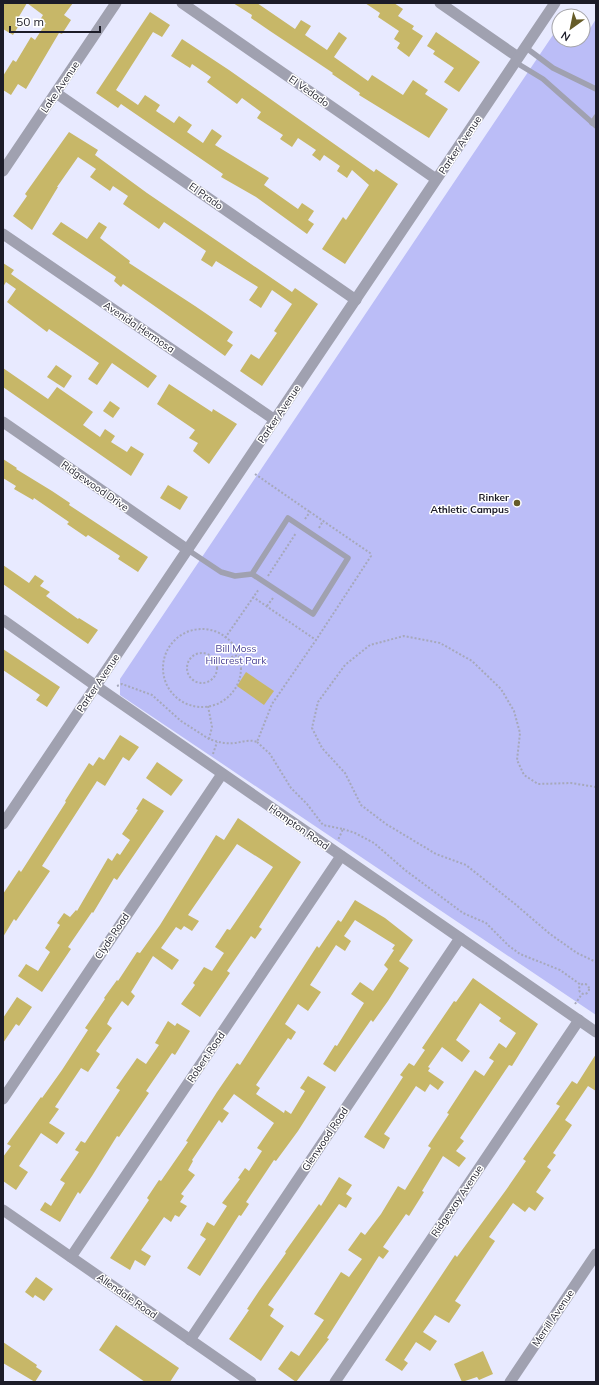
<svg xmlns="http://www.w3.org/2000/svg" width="599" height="1385" font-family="Mulish,sans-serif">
<rect width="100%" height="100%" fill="#e8eaff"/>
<polygon fill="#bbbdf7" points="596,19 596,1015 120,695 120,679 559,26 559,40 583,40 583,33 586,35"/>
<g fill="#c7b768">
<polygon points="3,3 73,3 64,15 71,20 62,34 59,33 26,89 18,84 11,95 3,90 3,76 13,60 16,62 31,37 35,40 46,23 40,20 43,15 27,3 17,20 21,22 13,35 3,29"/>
<polygon points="233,3 257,3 295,29 301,20 311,26 305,35 327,50 339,32 347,38 334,57 368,81 372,75 403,95 413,80 428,90 425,94 448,109 429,138 359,95 360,93 332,74 333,73 270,31 251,18 252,15"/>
<polygon points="365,3 394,3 403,9 398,16 414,26 412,29 423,36 409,57 397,48 400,43 394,39 399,31 378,17 380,13"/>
<polygon points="150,12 170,25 162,37 153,32 116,90 138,105 145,95 160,105 156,111 174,123 179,116 192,125 187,132 203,143 212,129 222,136 215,145 269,178 264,185 298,209 302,203 314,211 308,220 314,224 307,234 256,197 221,177 223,174 121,104 118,108 96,93"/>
<polygon points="436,32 480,62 459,92 444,82 454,68 433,54 435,51 427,46"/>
<polygon points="182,39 229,70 374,172 376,169 398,184 345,264 322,249 343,217 346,220 369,185 352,170 347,178 337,171 340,166 324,155 320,161 312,155 316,150 298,138 292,147 280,139 283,135 257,118 261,112 242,98 237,104 207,82 211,77 192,64 190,68 171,56"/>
<polygon points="69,132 98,150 95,155 147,193 292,292 295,288 318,304 262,386 240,371 251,354 259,359 277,333 274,331 292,304 272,290 261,308 249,300 258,287 216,261 212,267 201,260 206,251 164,222 159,229 123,204 128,196 113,186 110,191 90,177 96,169 78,157 57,187 58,187 32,230 13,216 27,196 25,194"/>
<polygon points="61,222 87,239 99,222 107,227 100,238 130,261 129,263 195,306 233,332 227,341 233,345 225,356 156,307 123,284 121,287 114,281 116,277 52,234"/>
<polygon points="3,263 14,270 11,274 157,376 148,388 112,363 97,385 88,379 99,363 49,329 47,332 7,302 16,289 6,282 3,287"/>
<polygon points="56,365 72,376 64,388 47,377"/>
<polygon points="3,368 48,399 57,387 93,412 83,425 100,437 105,429 115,436 111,442 127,452 131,446 144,454 131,476 3,387"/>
<polygon points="169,384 212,412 213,409 237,424 209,464 193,451 198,443 189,438 195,430 157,404"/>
<polygon points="110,401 120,408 113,418 103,411"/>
<polygon points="3,459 17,468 16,469 52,491 70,503 69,505 148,557 138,572 118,559 120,556 88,535 86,537 67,524 69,522 34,498 33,500 14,489 16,486 3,478"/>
<polygon points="168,485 188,497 180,510 160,498"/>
<polygon points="3,565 29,583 35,575 44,581 40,586 50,592 46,596 78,619 79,618 98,630 88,644 3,584"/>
<polygon points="3,649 60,687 47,707 36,700 40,695 3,670"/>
<polygon points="246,672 274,691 264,705 237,686"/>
<polygon points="120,735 139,747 129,761 123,757 105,786 97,781 42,866 50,871 16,921 14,919 3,937 3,894 19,870 21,872 66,802 65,801 89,763 93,766 99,757 104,760"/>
<polygon points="157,762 183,780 171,796 146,778"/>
<polygon points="143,798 164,811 117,880 114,878 93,913 92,912 68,947 71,949 42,992 18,976 26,964 38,971 50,952 45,948 60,925 57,923 64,913 70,917 76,910 77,911 108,858 112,861 117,853 120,855 130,840 122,834 138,810 136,809"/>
<polygon points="238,818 301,862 259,927 262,929 255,939 251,936 227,971 230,973 200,1017 181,1004 195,985 193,983 204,967 212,971 224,953 215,947 227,929 230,930 273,867 237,844 188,915 199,921 192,931 184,926 181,930 176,927 161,948 179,960 172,970 153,956 131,992 135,996 128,1006 122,1001 110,1018 107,1024 112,1028 96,1051 100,1054 88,1072 81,1068 55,1107 59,1109 49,1123 65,1133 57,1144 41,1133 19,1166 28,1172 16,1190 3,1181 3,1157 11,1146 7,1144 41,1097 42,1098 62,1070 88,1030 85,1028 105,999 104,998 117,980 118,981 137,952 140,953 160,925 216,835 224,840"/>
<polygon points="355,900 385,918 413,940 399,961 409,968 388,1001 373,1022 371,1020 335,1072 323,1064 335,1045 337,1046 364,1003 351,994 360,982 373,991 388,969 384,965 394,950 392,949 395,945 355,920 344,936 351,941 345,951 336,945 310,985 321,992 308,1011 298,1004 285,1024 296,1032 291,1040 288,1038 256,1085 260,1088 256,1094 284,1113 285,1110 291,1114 305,1091 300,1088 308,1076 326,1087 298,1131 276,1161 274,1160 246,1202 249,1204 241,1216 239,1215 200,1276 187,1268 206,1239 200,1235 207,1222 214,1226 227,1206 222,1203 240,1179 238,1178 245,1168 249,1171 262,1151 257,1148 274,1123 234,1094 223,1109 229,1113 222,1123 219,1120 192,1160 193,1161 188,1170 195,1175 181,1194 184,1196 180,1202 187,1206 179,1217 175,1215 171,1222 164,1217 141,1250 151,1256 145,1266 135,1260 130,1270 110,1258 149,1200 147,1198 159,1180 161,1181 188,1142 186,1141 217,1092 237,1063 240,1065 317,946 319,948 338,920 341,922"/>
<polygon points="473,978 538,1024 512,1066 509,1065 460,1138 464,1141 456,1151 466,1158 459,1167 443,1156 422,1191 424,1192 409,1216 406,1214 383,1247 389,1251 383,1259 379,1256 327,1338 329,1339 296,1382 278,1369 291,1351 299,1356 324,1320 314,1314 341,1272 349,1277 362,1259 348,1250 361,1232 365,1235 381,1214 398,1186 405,1190 431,1148 428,1146 449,1114 447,1113 475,1070 484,1076 494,1061 489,1058 499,1043 506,1048 516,1033 499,1021 501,1018 480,1003 456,1040 470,1051 462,1062 442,1047 428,1067 430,1068 428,1071 444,1082 438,1090 430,1084 425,1092 416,1086 384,1134 390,1138 384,1149 364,1137 403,1077 400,1075 409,1063 414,1066 425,1050 422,1048 454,1001 456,1002"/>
<polygon points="17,997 32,1007 19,1026 16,1024 3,1043 3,1018"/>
<polygon points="168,1021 175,1026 177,1023 190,1031 175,1055 172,1053 146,1091 149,1093 119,1137 117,1136 92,1176 80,1194 78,1192 60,1222 40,1210 45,1202 51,1206 65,1183 60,1180 79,1152 75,1150 81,1141 85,1143 120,1090 116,1088 137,1058 146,1064 159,1045 155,1043"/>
<polygon points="596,1054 596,1091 588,1086 565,1120 572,1125 553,1153 556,1155 547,1167 551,1170 536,1192 544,1198 535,1211 529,1207 525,1212 513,1203 489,1237 495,1241 455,1301 461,1305 449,1323 435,1315 423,1332 437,1341 430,1351 416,1342 404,1360 408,1363 402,1371 385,1360 455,1255 457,1257 506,1190 526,1161 523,1159 560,1106 556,1104 572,1081 577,1084"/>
<polygon points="339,1177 352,1185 346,1194 352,1198 346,1208 339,1204 268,1305 274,1309 270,1316 284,1326 261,1361 229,1339 249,1310 247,1309 259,1291 286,1253 285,1252 319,1204 321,1206"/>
<polygon points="36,1277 53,1289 44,1301 35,1295 33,1298 25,1292"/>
<polygon points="116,1325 179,1368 170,1382 145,1382 99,1350"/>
<polygon points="3,1342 37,1365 36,1367 42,1371 35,1382 3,1363"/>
<polygon points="483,1351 493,1374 479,1380 477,1377 462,1382 454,1364"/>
</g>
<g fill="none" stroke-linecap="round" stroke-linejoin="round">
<g stroke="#a6a8ba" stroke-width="2" stroke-dasharray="2 2" stroke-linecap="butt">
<polyline points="584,3 591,3"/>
<polyline points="255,474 310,512"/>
<polyline points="305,519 310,512 370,553 371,556 316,640"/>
<polyline points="319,528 323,521"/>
<polyline points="268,576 296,533"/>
<polyline points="267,606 273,598"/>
<circle cx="202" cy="668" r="39"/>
<polyline points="225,638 259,589"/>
<circle cx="202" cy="668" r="15"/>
<polyline points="216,662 238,655"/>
<polyline points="117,686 122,684 152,695 181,721 209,739"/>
<path d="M208,706L212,727L209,739C218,742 225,744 235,743C242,742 250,739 257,742L272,704L316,640L253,597"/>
<polyline points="257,742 270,754 291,788 307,804 323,825 343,829 338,840"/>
<polyline points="213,754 217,742"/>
<polyline points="596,787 571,783 538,784 524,775 517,760 520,733 514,711 501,689 472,661 440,643 404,636 370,645 345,665 318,702 312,728 322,748 345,773 361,805 386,824 436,854 466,865 515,904 550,934 577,953 596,962"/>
<polyline points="343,829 355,833 374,843 405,870 463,913 486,923 509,946 520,954 560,970 581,985"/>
<circle cx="584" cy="989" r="5"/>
<polyline points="575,1004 582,994"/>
</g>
<g stroke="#a0a1b0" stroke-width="5.5">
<polyline points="525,47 553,68 596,89"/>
<polyline points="515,62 543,79 596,126"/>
<polyline points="592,123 596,117"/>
<polyline points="188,550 221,572 235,576 252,574 288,518 348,558 313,614 252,574"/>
</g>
<g stroke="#a0a1b0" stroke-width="11">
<polyline points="182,3 436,179"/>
<polyline points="440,3 518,57"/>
<polyline points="56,93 356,300"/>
<polyline points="3,171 116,3"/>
<polyline points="3,234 275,420"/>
<polyline points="3,422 188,550"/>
<polyline points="3,620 96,686 596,1032"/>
<polyline points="3,1099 222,774"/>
<polyline points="3,1210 251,1382"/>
<polyline points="71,1257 341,856"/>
<polyline points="190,1340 460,938"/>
<polyline points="335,1382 579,1020"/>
<polyline points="510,1382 596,1254"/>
</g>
<polyline stroke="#a0a1b0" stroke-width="11" points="3,824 555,3"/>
</g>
<circle fill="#665c28" stroke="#fff" stroke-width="1.5" cx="517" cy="503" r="4"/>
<g text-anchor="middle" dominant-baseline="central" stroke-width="3" stroke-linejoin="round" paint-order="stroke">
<g font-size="10" fill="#1c1c28" stroke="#fff">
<text transform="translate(60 87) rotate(-56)">Lake Avenue</text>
<text transform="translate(309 91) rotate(35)">El Vedado</text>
<text transform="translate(460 145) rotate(-56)">Parker Avenue</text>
<text transform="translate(206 196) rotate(35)">El Prado</text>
<text transform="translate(139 327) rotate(34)">Avenida Hermosa</text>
<text transform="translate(279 414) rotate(-56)">Parker Avenue</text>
<text transform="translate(95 486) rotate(35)">Ridgewood Drive</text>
<text transform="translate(98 683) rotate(-56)">Parker Avenue</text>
<text transform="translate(299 827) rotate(35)">Hampton Road</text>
<text transform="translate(112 936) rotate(-56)">Clyde Road</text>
<text transform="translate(206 1057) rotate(-56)">Robert Road</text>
<text transform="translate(325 1139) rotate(-56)">Glenwood Road</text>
<text transform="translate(457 1201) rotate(-56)">Ridgeway Avenue</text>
<text transform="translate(127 1296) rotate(35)">Allendale Road</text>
<text transform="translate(553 1318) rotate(-56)">Merrill Avenue</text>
</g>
<g font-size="10" font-weight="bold" fill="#1c1c28" stroke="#fff" text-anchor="end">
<text x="509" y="497">Rinker<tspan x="509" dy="12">Athletic Campus</tspan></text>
</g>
<g font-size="10" fill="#484093" stroke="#fff">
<text x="236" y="648">Bill Moss<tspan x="236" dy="12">Hillcrest Park</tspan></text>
</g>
</g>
<rect width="599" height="1385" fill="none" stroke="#1c1c28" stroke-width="8"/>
<g transform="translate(571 28) rotate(213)"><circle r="19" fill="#ffffff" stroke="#a4a4a9"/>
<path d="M0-3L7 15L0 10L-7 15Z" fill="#665c28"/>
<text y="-6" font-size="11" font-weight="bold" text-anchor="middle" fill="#1c1c28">N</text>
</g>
<path d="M10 26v6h90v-6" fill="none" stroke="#1c1c28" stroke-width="2"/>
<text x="16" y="26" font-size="12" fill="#1c1c28" stroke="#ffffff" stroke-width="3" paint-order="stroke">50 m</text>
</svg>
